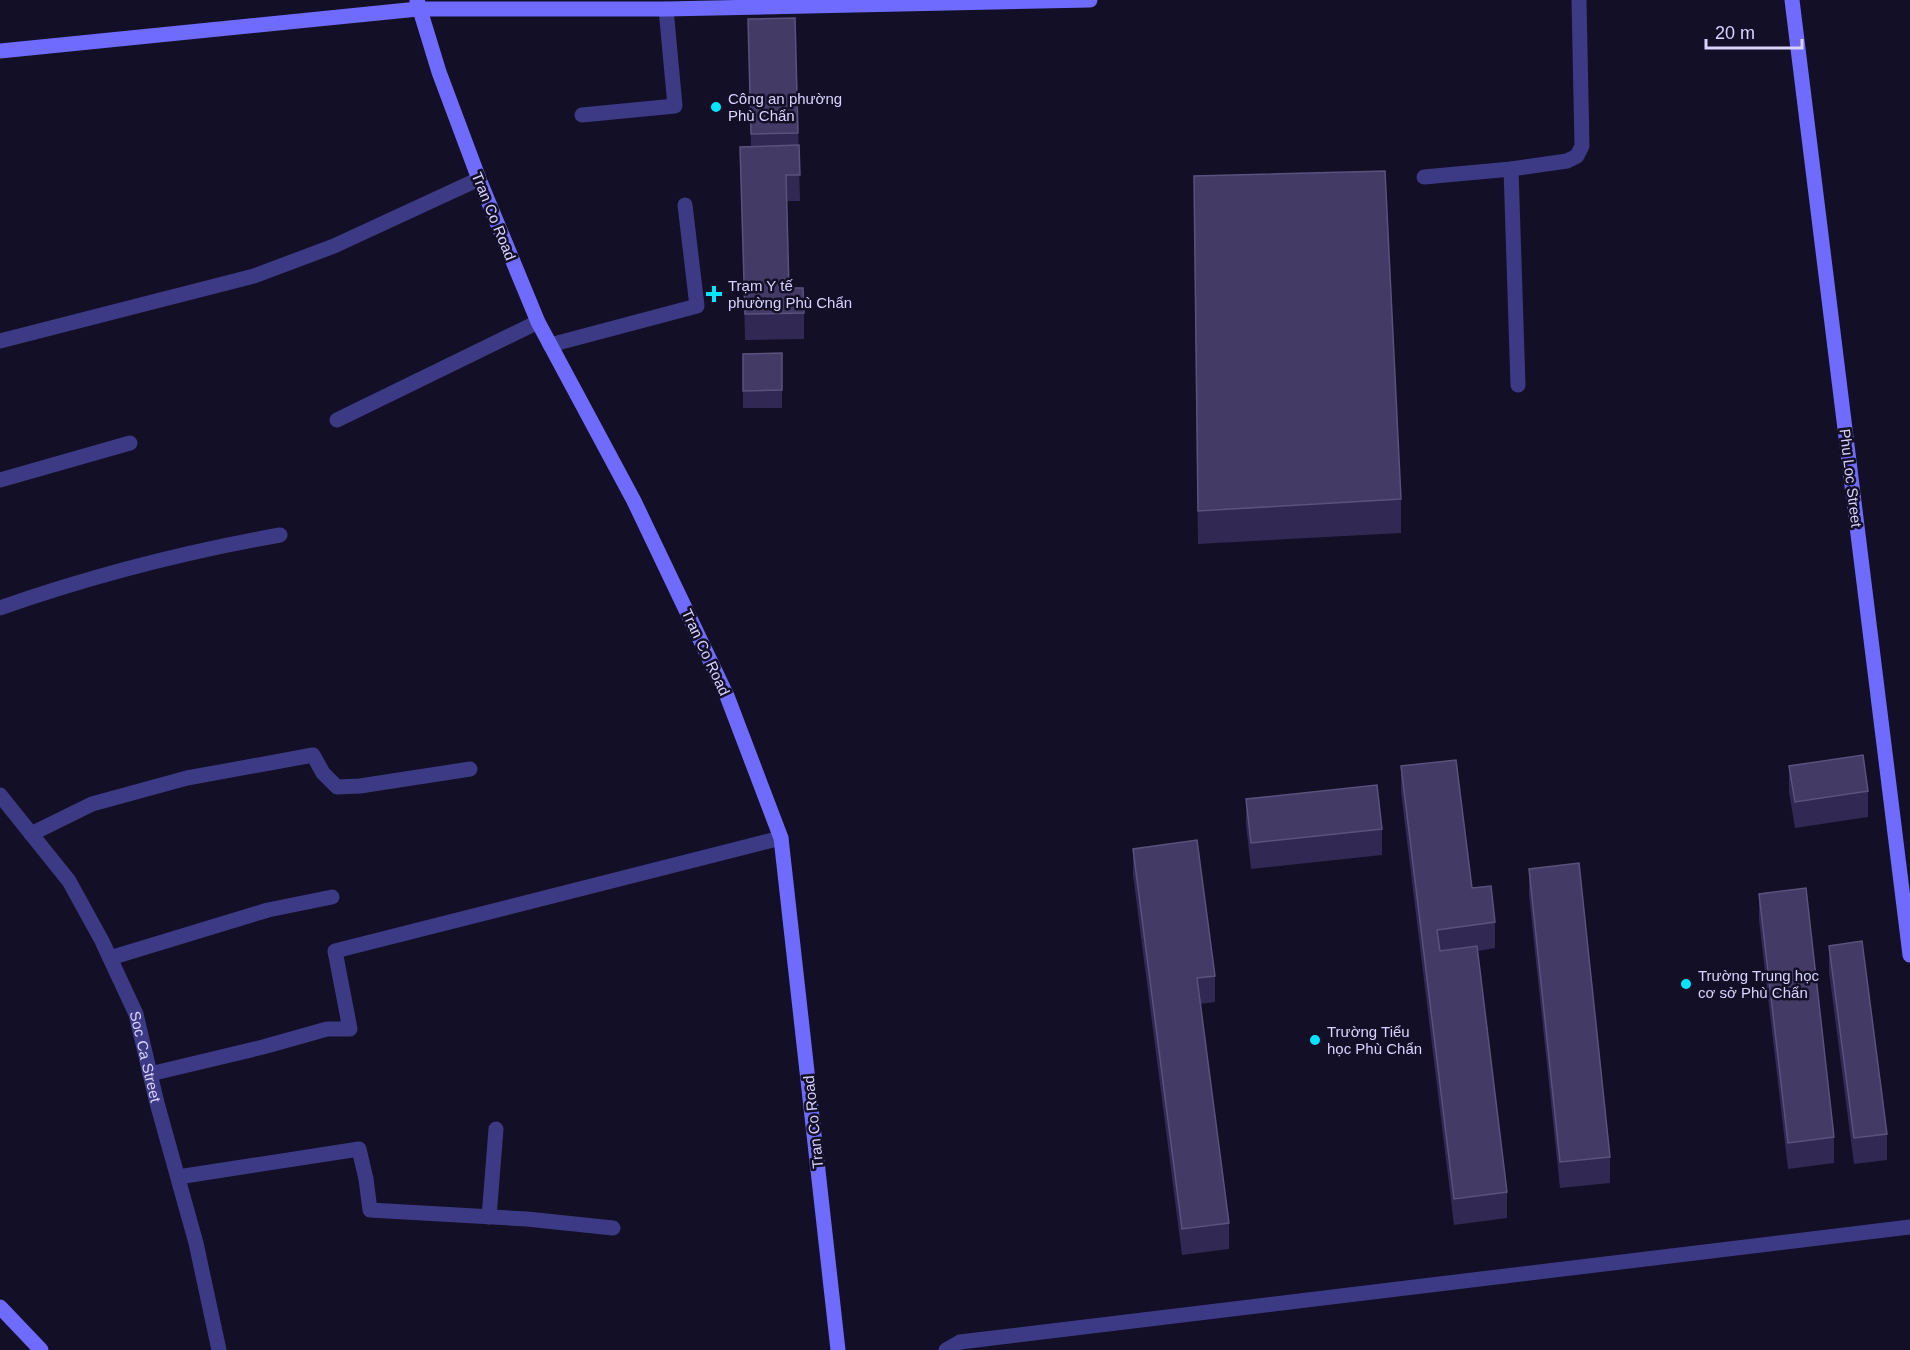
<svg xmlns="http://www.w3.org/2000/svg" width="1910" height="1350" font-family="Arial,sans-serif">
<rect width="100%" height="100%" fill="#130f26"/>
<g fill="none" stroke-linecap="round" stroke-linejoin="round">
<g stroke="#3d3a85" stroke-width="15">
<polyline points="582,115 675,106 666,9"/>
<polyline points="1511,169 1518,385"/>
<polyline points="1424,177 1511,169 1567,161 1577,156 1582,146 1579,0"/>
<polyline points="550,345 697,306 685,205"/>
<polyline points="150,1074 263,1047 327,1029 350,1029 335,951 781,838"/>
</g>
<g stroke="#3d3a85" stroke-width="15">
<polyline points="0,341 254,276 334,246 479,179"/>
<polyline points="337,420 538,322"/>
<polyline points="0,480 130,443"/>
<path d="M0,608C91,576 185,552 280,535"/>
<path id="s1" d="M0,795L69,881L102,941L136,1014L157,1103L196,1243L219,1350"/>
<polyline points="31,834 92,804 187,778 313,755 323,773 337,787 360,786 470,769"/>
<polyline points="110,958 268,910 332,897"/>
<polyline points="178,1177 359,1149 366,1179 370,1210 527,1219 613,1228"/>
<polyline points="489,1217 496,1129"/>
<polyline points="946,1350 960,1342 1910,1227"/>
</g>
<g stroke="#6f6bff" stroke-width="15">
<polyline points="417,0 439,72 479,179 538,322 634,501 727,696 781,838 838,1350"/>
<polyline points="1792,0 1910,955"/>
<polyline points="0,51 418,9 666,9 1090,0"/>
<polyline points="0,1307 41,1350"/>
</g>
</g>
<g fill="#312854">
<polygon points="795,18 800,201 787,201 789,288 804,313 804,339 745,340 740,147 751,146 748,19"/>
<polygon points="1194,210 1401,499 1401,533 1198,544"/>
<polygon points="782,353 782,408 743,408 743,354"/>
<polygon points="1401,766 1472,888 1495,922 1495,948 1478,951 1507,1192 1507,1218 1454,1225 1401,792"/>
<polygon points="1789,766 1868,791 1868,817 1795,828 1789,792"/>
<polygon points="1246,799 1382,829 1382,855 1251,869 1246,825"/>
<polygon points="1133,849 1215,976 1215,1002 1200,1004 1229,1223 1229,1249 1182,1255 1133,875"/>
<polygon points="1529,869 1610,1157 1610,1183 1560,1188 1529,895"/>
<polygon points="1759,894 1834,1137 1834,1163 1788,1169 1759,920"/>
<polygon points="1829,946 1887,1134 1887,1160 1854,1164 1829,972"/>
</g>
<g fill="#433a66" stroke="#5a527e" stroke-width="1.5">
<polygon points="795,18 798,133 751,134 748,19"/>
<polygon points="799,145 800,175 786,175 789,288 803,288 804,313 745,314 740,147"/>
<polygon points="1385,171 1401,499 1198,511 1194,176"/>
<polygon points="782,353 782,390 743,391 743,354"/>
<polygon points="1863,755 1868,791 1795,802 1789,766"/>
<polygon points="1456,760 1472,888 1491,886 1495,922 1437,930 1440,951 1477,946 1507,1192 1454,1199 1401,766"/>
<polygon points="1377,785 1382,829 1251,843 1246,799"/>
<polygon points="1197,840 1215,976 1197,978 1229,1223 1182,1229 1133,849"/>
<polygon points="1579,863 1610,1157 1560,1162 1529,869"/>
<polygon points="1806,888 1834,1137 1788,1143 1759,894"/>
<polygon points="1862,941 1887,1134 1854,1138 1829,946"/>
</g>
<g fill="#00e5ff" stroke="#130f26" stroke-width="2">
<circle cx="716" cy="107" r="6"/>
<path d="M711 285h6v6h6v6h-6v6h-6v-6h-6v-6h6z"/>
<circle cx="1686" cy="984" r="6"/>
<circle cx="1315" cy="1040" r="6"/>
</g>
<g text-anchor="middle" dominant-baseline="central" stroke-width="5" stroke-linejoin="round" paint-order="stroke">
<g font-size="15" fill="#d9d4ff" stroke="#130f26" text-anchor="start">
<text x="728" y="98">Công an phường<tspan x="728" dy="17">Phù Chẩn</tspan></text>
<text x="728" y="285">Trạm Y tế<tspan x="728" dy="17">phường Phù Chẩn</tspan></text>
<text x="1698" y="975">Trường Trung học<tspan x="1698" dy="17">cơ sở Phù Chẩn</tspan></text>
<text x="1327" y="1031">Trường Tiểu<tspan x="1327" dy="17">học Phù Chẩn</tspan></text>
</g>
<g font-size="15" fill="#d9d4ff" stroke="#130f26">
<text transform="translate(494 216) rotate(68)">Tran Co Road</text>
<text transform="translate(1851 478) rotate(83)">Phu Loc Street</text>
<text transform="translate(706 652) rotate(65)">Tran Co Road</text>
<text stroke="none"><textPath href="#s1" startOffset="303">Soc Ca Street</textPath></text>
<text transform="translate(813 1122) rotate(-96)">Tran Co Road</text>
</g>
</g>
<path d="M1706 39v9h96v-9" fill="none" stroke="#d9d4ff" stroke-width="3"/>
<text x="1715" y="39" font-size="18" fill="#d9d4ff" stroke="#130f26" stroke-width="4.5" paint-order="stroke">20 m</text>
</svg>
